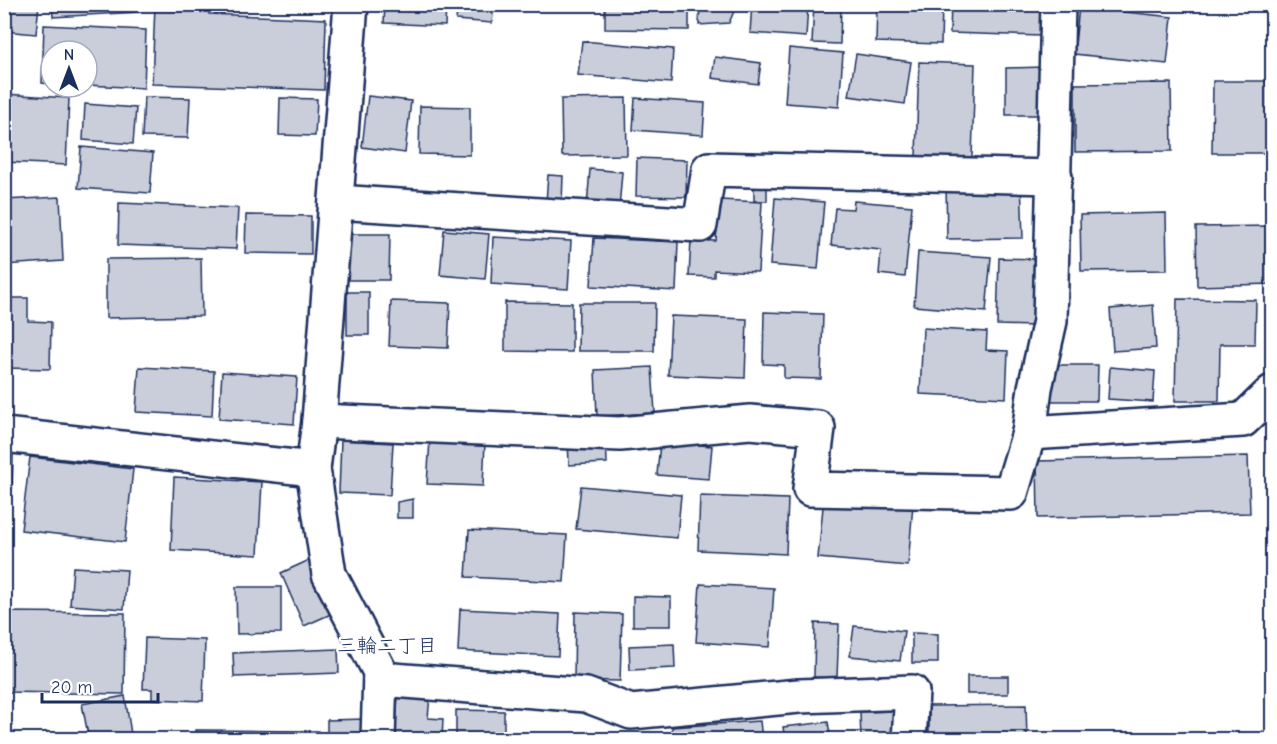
<svg xmlns="http://www.w3.org/2000/svg" width="1277" height="744" font-family="'Comic Neue','Klee One',sans-serif">
<rect width="100%" height="100%" fill="#fff"/>
<filter id="ink" filterUnits="userSpaceOnUse"><feTurbulence type="fractalNoise" baseFrequency=".0167" numOctaves="2"/><feDisplacementMap in="SourceGraphic" scale="12" xChannelSelector="R" yChannelSelector="G"/><feConvolveMatrix kernelMatrix="1 2 1 2 8 2 1 2 1" color-interpolation-filters="sRGB"/></filter>
<g filter="url(#ink)">
<g fill="#caceda" stroke="#1b2f5e" stroke-width="1.5">
<polygon points="4,4 39,4 36,34 4,31"/>
<polygon points="52,4 139,4 139,12 53,17"/>
<polygon points="155,4 209,4 209,14 326,19 324,90 152,84"/>
<polygon points="385,4 446,4 445,26 384,23"/>
<polygon points="458,4 494,4 492,23 456,20"/>
<polygon points="605,4 689,4 689,30 605,29"/>
<polygon points="700,4 737,4 729,23 699,25"/>
<polygon points="752,4 808,4 806,37 750,33"/>
<polygon points="814,4 841,4 840,44 812,43"/>
<polygon points="877,4 942,4 941,44 876,42"/>
<polygon points="951,4 1041,4 1041,36 950,33"/>
<polygon points="1079,7 1172,17 1167,64 1074,54"/>
<polygon points="44,25 146,30 144,88 87,85 87,51 51,51 51,84 42,83"/>
<polygon points="582,41 673,49 671,83 578,75"/>
<polygon points="789,48 843,53 839,107 785,103"/>
<polygon points="856,54 911,62 905,104 849,96"/>
<polygon points="715,57 761,63 758,84 712,78"/>
<polygon points="919,62 975,64 972,158 916,156"/>
<polygon points="1044,67 1045,115 1006,115 1006,68"/>
<polygon points="1213,81 1272,81 1272,153 1212,153"/>
<polygon points="1171,83 1172,151 1075,152 1075,84"/>
<polygon points="4,94 69,98 66,165 4,162"/>
<polygon points="368,96 411,101 405,153 362,147"/>
<polygon points="144,97 190,98 188,138 142,137"/>
<polygon points="280,98 317,99 315,136 279,135"/>
<polygon points="626,98 627,155 562,156 561,99"/>
<polygon points="635,98 705,103 703,135 633,130"/>
<polygon points="85,104 136,108 133,144 83,140"/>
<polygon points="420,106 470,107 470,155 419,154"/>
<polygon points="81,147 153,153 150,193 78,188"/>
<polygon points="637,158 687,160 686,197 636,196"/>
<polygon points="590,169 622,172 619,209 587,206"/>
<polygon points="548,175 563,176 562,203 546,202"/>
<polygon points="1021,181 1023,238 947,239 946,183"/>
<rect x="754" y="182" width="13" height="19"/>
<polygon points="60,197 63,261 4,265 4,200"/>
<polygon points="775,198 824,202 818,269 770,265"/>
<polygon points="719,200 762,202 758,272 714,270 714,277 689,276 691,240 716,241"/>
<polygon points="854,201 912,206 905,277 879,274 881,250 831,245 835,208 853,209"/>
<polygon points="119,203 238,208 236,249 118,245"/>
<polygon points="1166,213 1167,270 1081,271 1080,215"/>
<polygon points="246,215 311,216 311,254 245,253"/>
<polygon points="1272,226 1272,284 1197,286 1196,227"/>
<polygon points="444,230 489,234 485,279 440,275"/>
<polygon points="347,234 390,234 389,280 347,280"/>
<polygon points="493,237 571,241 568,289 491,284"/>
<polygon points="594,238 678,242 676,291 591,286"/>
<polygon points="918,252 991,257 986,312 914,306"/>
<polygon points="201,258 202,316 106,318 106,259"/>
<polygon points="999,258 1036,259 1034,326 997,325"/>
<rect x="347" y="292" width="22" height="43"/>
<polygon points="4,298 28,298 28,321 51,322 50,369 4,368"/>
<polygon points="1177,299 1256,300 1255,344 1220,344 1219,401 1175,401"/>
<polygon points="391,301 450,303 448,348 389,346"/>
<polygon points="505,302 572,303 572,352 505,351"/>
<polygon points="579,303 655,303 654,351 578,351"/>
<polygon points="1153,305 1156,348 1113,351 1110,309"/>
<polygon points="764,312 823,314 821,379 784,378 784,365 763,364"/>
<polygon points="671,316 747,319 745,378 668,375"/>
<polygon points="923,328 987,332 986,350 1008,351 1006,398 920,394"/>
<polygon points="1047,365 1098,365 1097,401 1046,401"/>
<polygon points="139,367 214,371 212,416 136,412"/>
<polygon points="652,367 655,413 597,416 595,370"/>
<polygon points="1110,367 1155,371 1153,402 1108,399"/>
<polygon points="222,372 297,377 294,424 219,419"/>
<polygon points="606,436 607,463 569,465 568,437"/>
<polygon points="341,440 393,443 390,495 339,493"/>
<polygon points="430,440 485,443 483,486 427,484"/>
<polygon points="660,442 712,446 709,479 657,475"/>
<polygon points="4,455 13,455 12,488 4,488"/>
<polygon points="1248,456 1250,513 1038,518 1037,461"/>
<polygon points="30,457 133,469 125,542 21,530"/>
<polygon points="174,477 262,482 258,555 171,550"/>
<polygon points="581,486 681,495 677,538 576,529"/>
<polygon points="700,496 788,499 786,554 698,550"/>
<polygon points="824,497 913,504 908,566 818,558"/>
<polygon points="413,499 413,518 397,518 397,502"/>
<polygon points="469,530 567,535 564,582 466,577"/>
<polygon points="316,557 340,610 304,626 281,573"/>
<polygon points="73,567 127,570 124,609 70,605"/>
<polygon points="700,584 774,588 770,647 696,642"/>
<polygon points="236,587 281,587 281,633 237,634"/>
<polygon points="633,596 671,597 671,626 633,626"/>
<polygon points="460,609 560,614 558,656 458,651"/>
<polygon points="4,612 125,613 124,694 4,692"/>
<polygon points="575,612 622,614 620,681 574,680"/>
<polygon points="815,623 839,624 837,678 814,677"/>
<polygon points="854,626 904,631 900,661 850,656"/>
<polygon points="912,633 938,634 938,663 912,663"/>
<polygon points="145,638 205,640 203,701 152,699 152,689 143,689"/>
<polygon points="674,644 675,668 630,670 629,646"/>
<polygon points="338,649 339,673 234,677 233,653"/>
<rect x="967" y="676" width="41" height="18"/>
<polygon points="398,695 430,696 428,718 443,719 442,740 395,740"/>
<polygon points="125,696 132,740 89,740 82,704"/>
<polygon points="1026,705 1027,740 929,740 929,706"/>
<polygon points="456,710 504,711 504,740 456,740"/>
<polygon points="896,711 896,740 861,740 860,712"/>
<polygon points="366,719 367,740 327,740 327,720"/>
<polygon points="760,721 762,740 673,740 672,727"/>
<polygon points="828,722 831,740 785,740 783,727"/>
<polygon points="196,730 318,731 318,740 196,740"/>
</g>
<g fill="none" stroke-linecap="round" stroke-linejoin="round">
<defs>
<g id="minor">
<polyline points="351,4 319,421 313,469 329,574 380,672 378,740"/>
<polyline points="1058,4 1050,321 1035,388 1029,433 1243,420 1272,392"/>
<polyline points="336,202 700,225 709,169 1055,177"/>
<polyline points="319,421 620,434 750,422 818,428 810,489 1011,493 1029,433"/>
<polyline points="4,435 313,469"/>
<polyline points="380,679 586,695 631,712 799,696 912,692 909,740"/>
</g>
</defs>
<use href="#minor" stroke="#1b2f5e" stroke-width="38"/>
<use href="#minor" stroke="#fff" stroke-width="33"/>
</g>
</g>
<g text-anchor="middle" dominant-baseline="central" stroke-width="4.5" stroke-linejoin="round" paint-order="stroke">
<g font-size="20" fill="#1b2f5e" stroke="#fff">
<text x="387" y="645">三輪二丁目</text>
</g>
</g>
<rect width="1277" height="744" fill="none" stroke="#fff" stroke-width="24"/>
<rect x="12" y="12" width="1253" height="720" fill="none" stroke="#1b2f5e" stroke-width="2" filter="url(#ink)"/>
<g transform="translate(69 69)"><circle r="28" fill="#ffffff" stroke="#a4acbf" stroke-width="1.5"/>
<path d="M0-4.5L10 22L0 15L-10 22Z" fill="#1b2f5e"/>
<text y="-9" font-size="16" font-weight="bold" text-anchor="middle" fill="#1b2f5e">N</text>
</g>
<path d="M42 693v9h116v-9" fill="none" stroke="#1b2f5e" stroke-width="3"/>
<text x="51" y="693" font-size="18" fill="#1b2f5e" stroke="#ffffff" stroke-width="4.5" paint-order="stroke">20 m</text>
</svg>
